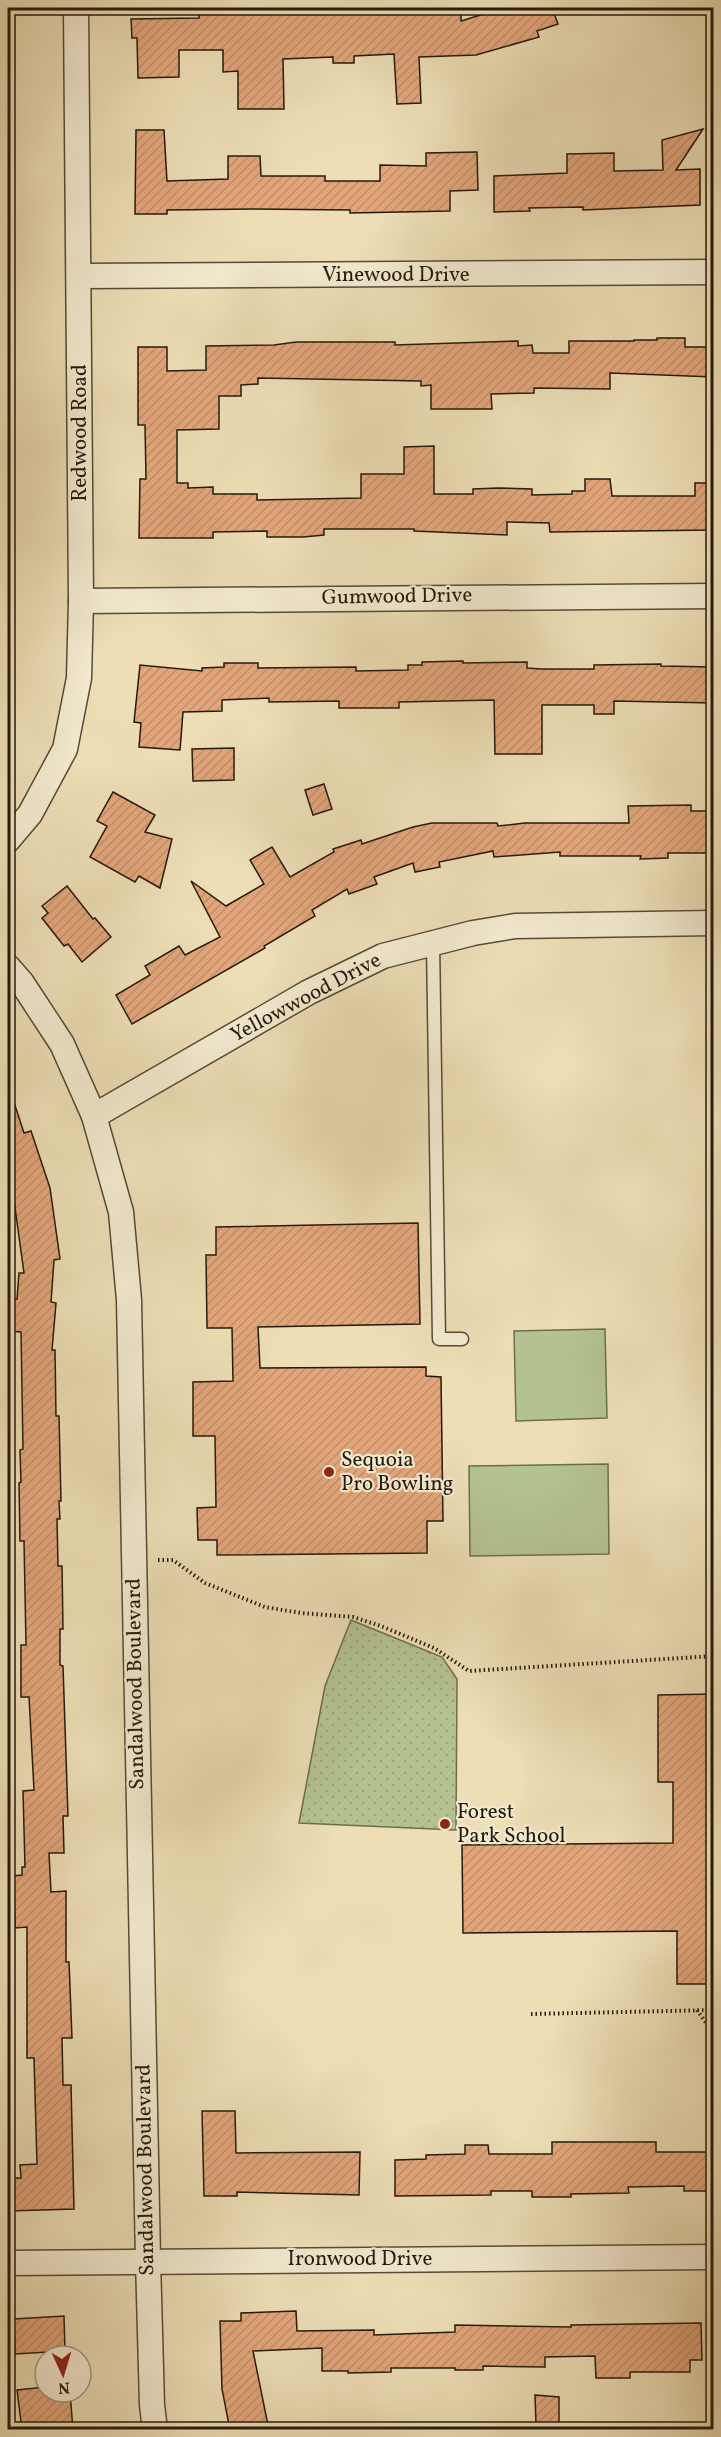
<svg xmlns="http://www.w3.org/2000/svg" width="721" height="2437" font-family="Vollkorn,serif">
<defs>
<pattern id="park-dots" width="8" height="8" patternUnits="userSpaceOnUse" patternTransform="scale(1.5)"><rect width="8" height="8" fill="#b4c291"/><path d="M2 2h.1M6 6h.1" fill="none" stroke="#9ba67c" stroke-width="1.8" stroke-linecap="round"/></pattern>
<pattern id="building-hatch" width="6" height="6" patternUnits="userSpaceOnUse" patternTransform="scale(1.5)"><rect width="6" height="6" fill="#e3a67b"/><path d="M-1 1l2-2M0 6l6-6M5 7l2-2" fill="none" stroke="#c38e69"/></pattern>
</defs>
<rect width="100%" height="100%" fill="#eddeb6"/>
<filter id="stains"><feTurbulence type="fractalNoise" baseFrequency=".00333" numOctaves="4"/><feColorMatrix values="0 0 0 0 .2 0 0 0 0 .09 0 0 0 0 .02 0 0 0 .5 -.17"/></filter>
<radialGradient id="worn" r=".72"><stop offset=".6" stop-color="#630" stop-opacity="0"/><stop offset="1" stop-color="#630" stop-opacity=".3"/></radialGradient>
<g fill="#b4c291" stroke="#6c6e4e" stroke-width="1.5">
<polygon points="605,1329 607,1418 516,1421 514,1331"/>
<polygon points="608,1464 609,1554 470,1556 469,1466"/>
</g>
<polygon fill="url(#park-dots)" stroke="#6c6e4e" stroke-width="1.5" points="351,1620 442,1657 457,1679 456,1830 299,1823 325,1686"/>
<g fill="url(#building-hatch)" stroke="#241a0b" stroke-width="1.5">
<polygon points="264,8 461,8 461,21 503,8 552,8 558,24 537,31 539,37 476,55 419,57 421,103 397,104 394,54 354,56 354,63 333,63 333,57 283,59 284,109 238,109 238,71 223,72 223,50 179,50 179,77 138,78 137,38 132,38 131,19 199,18 199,13"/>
<polygon points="703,129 676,170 700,169 700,205 583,210 583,207 529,208 530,211 494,212 494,176 567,173 567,154 614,153 614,171 663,170 662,140"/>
<polygon points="136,130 164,130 167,181 228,179 228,156 260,156 261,176 325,176 325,181 380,181 380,165 426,166 426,153 476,152 477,152 478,190 450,191 450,211 350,213 350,210 254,209 167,210 167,214 135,214"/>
<polygon points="657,338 685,338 685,347 714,347 714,377 610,373 610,389 534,388 534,393 491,394 492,409 431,409 431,385 421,386 421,381 258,378 258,384 241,385 241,396 219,396 219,429 177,430 177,483 188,483 188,488 213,487 213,494 257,494 257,500 361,498 361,474 404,474 404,447 434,446 434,494 473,494 473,489 498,488 532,489 532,495 572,494 572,491 585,491 585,479 610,479 612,496 695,496 695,483 714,483 714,530 550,532 549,523 507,522 507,535 414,531 414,529 324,529 324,535 303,537 267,537 267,531 213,532 213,538 139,538 140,479 146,479 145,425 138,425 138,347 167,347 167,371 206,370 206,346 274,345 296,342 395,342 395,345 518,341 518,346 532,345 533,353 569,353 569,341 634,341 634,340 657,340"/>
<polygon points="463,661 463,663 527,662 527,668 541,669 594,669 594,665 661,664 661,666 714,667 714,703 614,701 614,714 594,714 594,705 542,705 542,754 495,754 494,700 399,702 399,708 339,708 339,701 269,702 269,698 222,700 222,711 183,712 180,750 139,747 141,723 134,722 140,665 202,671 202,668 224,667 224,663 258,663 258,668 356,667 356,671 408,670 408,665 422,665 422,662"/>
<polygon points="234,748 234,780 193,781 192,749"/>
<polygon points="324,784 332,809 313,815 305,790"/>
<polygon points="113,792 155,815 145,832 172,839 160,888 139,876 135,882 90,857 107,826 97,821"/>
<polygon points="691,805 691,811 714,811 714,853 668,853 668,858 640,859 641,856 560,856 560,852 494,857 493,851 439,862 440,867 415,872 413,863 374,877 377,884 349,894 347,889 312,910 315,916 264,946 265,948 132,1024 116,995 150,975 145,966 179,946 185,955 220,937 191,881 226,906 264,884 250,860 272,847 290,877 334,852 333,849 361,840 362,844 413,827 432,823 497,823 498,826 525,823 629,823 628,806"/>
<polygon points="67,886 93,919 95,918 111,937 82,962 68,944 64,946 42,918 48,913 42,906"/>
<polygon points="8,1093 11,1093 24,1133 31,1131 50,1188 60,1259 54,1260 51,1302 56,1303 52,1350 55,1350 56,1416 59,1416 61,1501 59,1501 60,1519 57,1519 58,1566 62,1566 63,1629 60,1629 60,1665 63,1666 68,1816 63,1816 64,1853 49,1853 51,1892 66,1891 66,1962 69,1962 72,2038 62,2038 63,2085 71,2085 74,2209 8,2211 8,2178 21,2178 20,2165 37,2164 34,2058 27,2058 27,1927 15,1928 13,1876 22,1875 22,1867 25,1867 23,1791 34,1790 29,1697 21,1697 21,1645 26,1645 24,1541 20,1541 19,1483 21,1482 20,1450 23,1449 21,1332 8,1331 8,1299 17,1299 19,1273 24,1273 12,1186 8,1187"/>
<polygon points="418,1223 420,1324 258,1327 260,1368 426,1367 426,1376 441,1377 443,1521 427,1521 427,1553 217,1555 217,1540 198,1540 197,1508 216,1507 215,1436 193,1436 193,1382 233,1381 232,1328 207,1328 206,1255 216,1255 216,1227"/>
<polygon points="714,1694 714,1898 712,1898 714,1984 677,1984 677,1931 463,1933 462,1845 673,1843 673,1782 658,1782 658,1695"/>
<polygon points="202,2111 235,2111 236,2153 360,2152 359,2195 237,2192 237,2196 204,2196"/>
<polygon points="552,2142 656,2142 656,2152 714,2152 714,2191 684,2191 684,2186 628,2187 629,2193 571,2194 571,2197 532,2197 532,2191 491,2191 491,2195 395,2196 395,2160 426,2159 426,2155 465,2154 465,2145 488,2145 489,2154 552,2154"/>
<polygon points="296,2311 297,2331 374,2330 374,2335 455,2332 455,2325 571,2327 571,2325 701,2323 702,2360 690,2360 690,2372 630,2372 630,2378 596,2378 595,2356 545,2357 545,2367 483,2366 483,2370 455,2370 455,2368 391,2368 391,2372 348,2373 348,2371 322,2371 322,2348 253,2351 269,2430 237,2430 235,2424 229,2425 222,2389 220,2321 241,2321 241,2313"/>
<polygon points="64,2316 65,2351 15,2354 14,2319"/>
<polygon points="45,2387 45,2392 70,2392 73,2430 22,2430 17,2390"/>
<polygon points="535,2395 559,2397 559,2424 536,2424"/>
</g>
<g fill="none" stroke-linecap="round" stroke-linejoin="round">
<defs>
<polyline id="service" points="433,942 439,1339 462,1339"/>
<g id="minor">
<polyline points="79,276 714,272"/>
<polyline points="81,601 714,596"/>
<polyline points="8,840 30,814 65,749 79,678 81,601 76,8"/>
<polyline points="8,967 22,983 62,1044 94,1116 121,1212 129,1300 148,2260 152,2405 155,2430"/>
<polyline points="94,1116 309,992 383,956 473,933 515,926 714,923"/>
<polyline points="8,2263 714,2257"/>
</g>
</defs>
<use href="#service" stroke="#564b36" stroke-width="15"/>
<use href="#minor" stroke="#564b36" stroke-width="27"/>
<g stroke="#241a0b" stroke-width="4" stroke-dasharray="1.5 3" stroke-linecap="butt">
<polyline points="158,1560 173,1560 205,1583 265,1607 301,1613 353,1617 381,1626 434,1648 469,1671 714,1656"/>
<polyline points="697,2010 714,2034"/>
<polyline points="531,2014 714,2010"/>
</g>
<use href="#service" stroke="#f3ead0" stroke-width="12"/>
<use href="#minor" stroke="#f3ead0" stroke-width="24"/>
</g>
<g fill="#8f2418" stroke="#f3ead0" stroke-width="2">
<circle cx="329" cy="1472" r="6"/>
<circle cx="445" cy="1824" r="6"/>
</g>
<g text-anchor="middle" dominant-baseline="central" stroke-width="4.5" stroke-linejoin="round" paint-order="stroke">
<g font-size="21" fill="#241a0b" stroke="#f3ead0">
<text x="396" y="275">Vinewood Drive</text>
<text transform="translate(80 433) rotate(-90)">Redwood Road</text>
<text transform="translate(397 597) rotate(-1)">Gumwood Drive</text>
<text transform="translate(306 998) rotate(-28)">Yellowwood Drive</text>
<text transform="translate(136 1684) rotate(-91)">Sandalwood Boulevard</text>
<text transform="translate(146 2170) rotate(-91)">Sandalwood Boulevard</text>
<text x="360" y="2259">Ironwood Drive</text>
</g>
<g font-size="21" fill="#241a0b" stroke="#f3ead0" text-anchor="start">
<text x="341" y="1460">Sequoia<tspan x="341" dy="24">Pro Bowling</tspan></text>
<text x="457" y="1812">Forest<tspan x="457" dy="24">Park School</tspan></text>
</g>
</g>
<rect width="721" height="2437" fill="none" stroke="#eddeb6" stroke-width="30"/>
<rect x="9" y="9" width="703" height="2419" fill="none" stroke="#241a0b" stroke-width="3"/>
<rect x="15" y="15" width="691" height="2407" fill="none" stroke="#241a0b" stroke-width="1.5"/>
<g transform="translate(63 2374) rotate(176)"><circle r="28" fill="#f3ead0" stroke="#a09781" stroke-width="1.5"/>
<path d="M0-4.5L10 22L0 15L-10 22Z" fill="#8f2418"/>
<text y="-9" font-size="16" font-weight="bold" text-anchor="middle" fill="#241a0b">N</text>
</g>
<rect width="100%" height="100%" filter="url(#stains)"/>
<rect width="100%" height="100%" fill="url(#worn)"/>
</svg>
